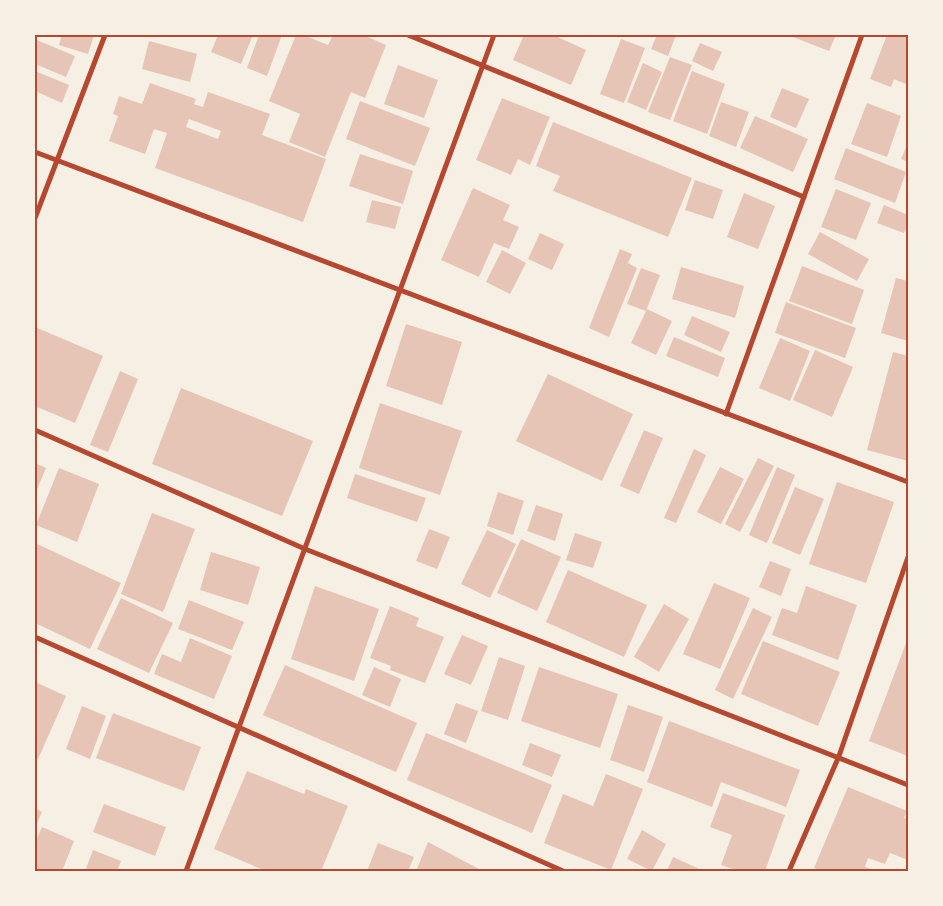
<svg xmlns="http://www.w3.org/2000/svg" width="943" height="906" font-family="Literata,serif">
<rect width="100%" height="100%" fill="#f6efe4"/>
<g fill="#e6c5b7" fill-rule="evenodd">
<polygon points="62,35 94,35 88,54 59,45"/>
<polygon points="218,35 253,35 241,64 211,52"/>
<polygon points="259,35 282,35 267,76 247,68"/>
<polygon points="296,35 303,35 328,45 333,35 363,35 386,45 365,98 351,92 325,157 289,142 300,114 269,101"/>
<polygon points="524,35 553,35 586,50 571,85 513,60"/>
<polygon points="657,35 676,35 668,56 651,49"/>
<polygon points="788,35 836,35 829,51"/>
<polygon points="887,35 908,35 908,85 894,79 891,87 870,79"/>
<polygon points="621,39 645,48 624,103 600,94"/>
<polygon points="37,40 75,56 66,77 35,64"/>
<polygon points="149,41 197,54 190,82 142,69"/>
<polygon points="700,43 722,52 713,71 692,61"/>
<polygon points="670,57 692,65 670,120 648,112"/>
<polygon points="643,63 662,72 646,110 627,102"/>
<polygon points="398,65 438,80 424,118 384,104"/>
<polygon points="35,71 69,85 62,103 35,91"/>
<polygon points="692,71 725,84 707,134 673,121"/>
<path d="M150,83L196,99L194,104L203,107L208,92L270,114L262,135L326,159L303,222L155,168L167,133L154,129L145,154L109,141L118,116L113,114L119,96L142,104ZM189,119L221,131L218,139L186,127Z"/>
<polygon points="782,88 809,99 796,128 770,117"/>
<polygon points="502,98 550,117 530,165 518,159 511,175 476,160"/>
<polygon points="360,101 430,128 415,166 346,139"/>
<polygon points="721,102 749,112 736,147 709,136"/>
<polygon points="867,103 901,116 887,157 851,144"/>
<polygon points="755,116 808,139 793,172 740,148"/>
<polygon points="553,122 692,178 668,237 553,191 560,176 536,166"/>
<polygon points="908,143 908,162 901,159"/>
<polygon points="846,148 906,172 895,203 834,179"/>
<polygon points="360,154 413,171 403,204 349,186"/>
<polygon points="695,180 723,190 713,219 685,210"/>
<polygon points="473,188 510,205 503,220 519,227 509,249 494,243 479,277 441,260"/>
<polygon points="836,189 871,203 856,240 821,227"/>
<polygon points="744,193 775,206 758,249 727,237"/>
<polygon points="372,200 401,207 395,229 366,222"/>
<polygon points="884,205 908,215 908,224 904,233 877,223"/>
<polygon points="820,232 869,259 857,281 808,254"/>
<polygon points="540,233 564,244 552,270 528,259"/>
<polygon points="620,249 632,254 628,263 637,268 609,337 589,328"/>
<polygon points="502,250 526,263 510,294 486,282"/>
<polygon points="802,266 864,290 852,324 789,301"/>
<polygon points="681,267 744,286 735,318 672,299"/>
<polygon points="641,268 660,275 646,311 627,304"/>
<polygon points="896,278 908,281 908,341 881,333"/>
<polygon points="786,302 856,328 845,358 775,333"/>
<polygon points="647,309 672,321 656,355 631,343"/>
<polygon points="692,316 730,332 721,352 684,335"/>
<polygon points="406,324 462,342 442,405 386,386"/>
<polygon points="35,327 103,356 75,423 35,406"/>
<polygon points="674,337 725,358 718,377 666,356"/>
<polygon points="780,338 810,351 790,401 759,388"/>
<polygon points="815,350 853,367 832,417 793,400"/>
<polygon points="893,352 908,356 908,461 867,450"/>
<polygon points="120,371 138,379 108,452 90,445"/>
<polygon points="548,374 633,414 602,481 516,441"/>
<polygon points="181,388 313,441 282,516 152,464"/>
<polygon points="380,403 462,431 440,495 359,468"/>
<polygon points="644,430 663,438 639,494 620,486"/>
<polygon points="694,449 706,455 676,523 664,518"/>
<polygon points="758,458 774,466 740,532 725,524"/>
<polygon points="35,463 46,468 35,494"/>
<polygon points="720,467 744,479 721,524 697,512"/>
<polygon points="777,467 795,475 767,543 749,535"/>
<polygon points="59,468 99,484 77,542 36,525"/>
<polygon points="355,474 426,498 417,522 347,498"/>
<polygon points="837,482 894,502 866,583 809,564"/>
<polygon points="795,487 824,499 800,555 772,543"/>
<polygon points="498,492 524,501 513,535 487,526"/>
<polygon points="536,505 563,514 555,541 527,531"/>
<polygon points="152,513 195,529 163,612 121,594"/>
<polygon points="429,529 450,537 437,569 416,561"/>
<polygon points="487,530 516,544 490,598 461,584"/>
<polygon points="575,533 602,542 593,568 566,560"/>
<polygon points="521,539 561,557 537,611 497,593"/>
<polygon points="35,543 121,583 90,649 35,623"/>
<polygon points="211,552 260,567 248,605 200,590"/>
<polygon points="770,561 791,569 781,596 759,587"/>
<polygon points="568,570 647,605 624,657 546,622"/>
<polygon points="714,583 750,598 720,669 683,654"/>
<polygon points="315,586 379,609 354,681 291,659"/>
<polygon points="806,586 857,605 838,660 772,635 782,608 797,613"/>
<polygon points="121,598 173,623 149,673 97,649"/>
<polygon points="189,600 244,622 232,650 178,629"/>
<polygon points="664,604 689,619 659,672 634,657"/>
<polygon points="390,606 419,618 416,626 444,637 425,683 390,670 391,666 370,658"/>
<polygon points="753,608 772,617 733,699 715,690"/>
<polygon points="462,635 488,646 471,685 444,674"/>
<polygon points="190,638 232,656 214,699 154,674 162,654 181,662"/>
<polygon points="908,638 908,756 869,741"/>
<polygon points="763,641 840,672 818,726 741,694"/>
<polygon points="499,657 525,666 508,720 481,711"/>
<polygon points="285,665 417,723 396,772 263,715"/>
<polygon points="374,667 401,679 390,707 362,695"/>
<polygon points="539,667 618,694 600,748 521,721"/>
<polygon points="35,682 66,696 38,759 35,758"/>
<polygon points="456,703 478,711 466,743 444,734"/>
<polygon points="628,705 663,717 644,772 610,760"/>
<polygon points="82,706 106,716 90,759 66,749"/>
<polygon points="113,713 201,747 184,791 96,758"/>
<polygon points="669,721 800,770 786,807 721,782 712,807 647,782"/>
<polygon points="426,733 552,785 532,833 407,780"/>
<polygon points="530,743 561,755 552,777 522,765"/>
<polygon points="247,771 304,794 306,789 348,806 321,871 266,871 214,849"/>
<polygon points="606,774 643,789 611,870 544,843 563,794 593,806"/>
<polygon points="848,787 907,811 904,818 908,819 908,860 890,853 885,864 868,858 865,867 871,869 870,871 821,871 814,868"/>
<polygon points="723,793 785,815 765,871 739,871 721,865 732,835 710,827"/>
<polygon points="104,804 166,827 155,856 93,832"/>
<polygon points="35,808 42,812 35,828"/>
<polygon points="42,827 74,841 62,871 35,871 35,843"/>
<polygon points="642,830 666,844 652,871 627,859"/>
<polygon points="428,842 479,869 478,871 416,871"/>
<polygon points="378,843 414,857 408,871 367,871"/>
<polygon points="93,850 121,861 117,871 85,871"/>
<polygon points="673,857 704,871 667,871"/>
</g>
<g fill="none" stroke-linecap="round" stroke-linejoin="round">
<g stroke="#b5482f" stroke-width="5">
<polyline points="408,35 804,197"/>
<polyline points="35,152 908,482"/>
<polyline points="35,218 105,35"/>
<polyline points="726,414 862,35"/>
<polyline points="35,430 305,549 908,785"/>
<polyline points="35,637 563,871"/>
<polyline points="186,871 494,35"/>
<polyline points="789,871 839,756 908,557"/>
</g>
</g>
<rect width="943" height="906" fill="none" stroke="#f6efe4" stroke-width="72"/>
<rect x="36" y="36" width="871" height="834" fill="none" stroke="#b5482f" stroke-width="2"/>
</svg>
